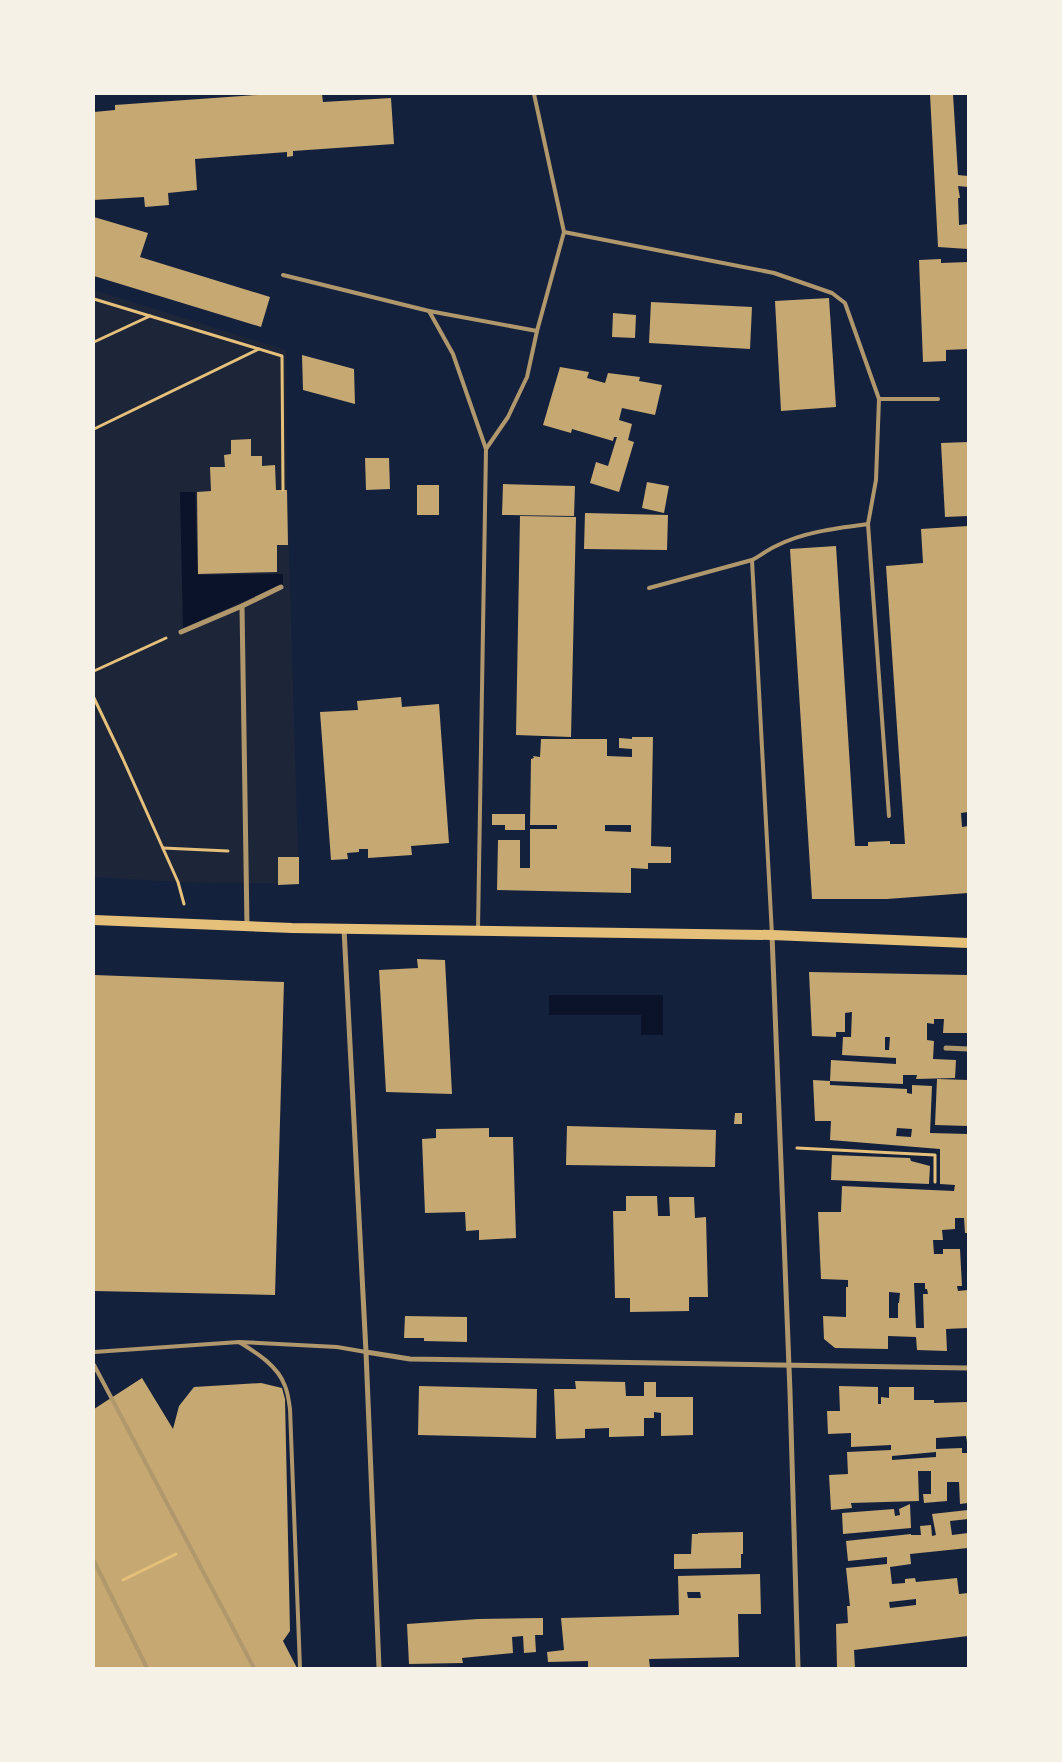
<svg xmlns="http://www.w3.org/2000/svg" width="1062" height="1762" font-family="'PT Sans Narrow',sans-serif">
<rect width="100%" height="100%" fill="#14213d"/>
<g fill="#1d2539">
<polygon points="94,290 286,350 287,490 299,884 178,882 94,877"/>
<polygon points="433,1663 433,1665 448,1664 449,1668 409,1668 409,1664"/>
</g>
<g fill="#0b132b">
<polygon points="180,492 195,492 198,575 283,574 283,584 183,628"/>
<polygon points="549,995 663,995 663,1035 641,1035 641,1015 549,1015"/>
</g>
<g fill="#c6a872" fill-rule="evenodd">
<polygon points="271,94 322,94 323,102 391,98 394,144 293,151 293,156 287,157 287,152 195,159 197,190 168,193 169,205 145,207 144,197 94,200 94,112 115,110 115,105"/>
<polygon points="930,94 953,94 958,175 968,176 968,187 958,186 960,198 958,198 959,225 968,224 968,249 938,247"/>
<polygon points="94,217 148,233 140,257 270,297 261,327 94,276"/>
<polygon points="941,259 941,263 968,262 968,349 946,350 946,361 923,362 919,260"/>
<polygon points="829,298 836,407 781,411 775,301"/>
<polygon points="651,302 752,307 750,349 649,343"/>
<polygon points="613,313 636,315 635,338 612,337"/>
<polygon points="302,355 354,369 355,404 303,390"/>
<polygon points="560,367 589,372 587,378 605,383 608,373 640,377 639,381 662,385 655,415 622,408 619,420 632,424 628,440 634,442 619,492 590,483 596,462 608,466 617,437 614,437 613,441 572,429 571,433 543,425"/>
<polygon points="251,439 251,456 262,456 262,466 275,465 276,490 287,490 288,545 277,545 277,572 198,574 197,492 211,491 210,467 225,467 224,455 231,454 231,440"/>
<polygon points="968,442 968,516 945,517 941,443"/>
<polygon points="365,458 389,458 390,489 366,490"/>
<polygon points="647,482 669,486 664,513 642,508"/>
<polygon points="503,484 575,486 574,516 502,515"/>
<rect x="417" y="485" width="22" height="30"/>
<polygon points="585,513 668,515 667,550 584,549"/>
<polygon points="520,516 576,517 571,737 516,735"/>
<polygon points="968,526 968,812 961,813 962,827 968,826 968,893 887,899 812,899 790,549 836,546 855,846 868,846 868,842 890,841 890,844 905,844 886,566 923,563 921,529"/>
<polygon points="401,697 402,707 439,704 449,843 411,846 412,855 368,858 368,849 359,849 359,852 347,853 348,859 331,860 320,712 358,710 357,701"/>
<path d="M632,737H653L651,846L671,847V863H648V869L631,868V893L497,890L498,840H520V868H530V829H557V825H530L531,759L534,758L533,756L540,757L541,739H607V756L632,757V749L619,748V738L632,739ZM605,825H631V832L605,831Z"/>
<polygon points="492,814 525,814 525,830 505,830 505,825 492,825"/>
<polygon points="278,857 299,857 299,884 278,885"/>
<polygon points="417,959 445,960 452,1094 386,1092 379,970 418,968"/>
<path d="M809,972L968,975L967,1033H943L944,1019H934V1024L927,1023V1040L934,1041L933,1059L956,1060L955,1078L916,1079L917,1075H903V1084L830,1081V1085L907,1089V1093L912,1094V1085L932,1086L930,1133L968,1134V1233H965L964,1218H955V1229L942,1230L943,1240H933L934,1254H943V1249H960L962,1286H957L958,1291L968,1290V1328L946,1329L947,1351L917,1350L916,1337L888,1336V1349L835,1348L824,1339L823,1316L846,1317V1287H848V1280L821,1279L818,1212H841L842,1186L954,1191L955,1185L940,1184V1149L830,1140L831,1121H815L813,1080L830,1081L831,1060L896,1064V1058L842,1055L843,1037H851L852,1012L845,1013V1032H836V1037L812,1036ZM885,1037H890L889,1050H885ZM897,1128L912,1129L911,1137L896,1136ZM914,1283H925V1289H927L928,1294H923L924,1328H916ZM889,1292L900,1293L899,1303H898V1318H889Z"/>
<polygon points="94,975 284,982 275,1295 94,1291"/>
<polygon points="937,1079 968,1080 968,1126 935,1125"/>
<polygon points="735,1113 742,1113 742,1124 734,1124"/>
<polygon points="567,1126 716,1130 715,1167 566,1165"/>
<polygon points="489,1128 489,1137 513,1137 516,1238 479,1240 479,1230 466,1231 465,1212 425,1213 422,1139 436,1138 436,1129"/>
<polygon points="832,1155 910,1158 911,1161 930,1166 929,1184 831,1180"/>
<polygon points="626,1196 657,1196 658,1216 670,1216 669,1197 694,1197 695,1218 706,1217 708,1297 689,1297 689,1311 630,1312 630,1298 615,1298 613,1211 626,1211"/>
<polygon points="405,1316 467,1317 467,1342 424,1341 424,1338 404,1338"/>
<polygon points="142,1378 173,1429 179,1406 194,1387 261,1383 282,1388 285,1399 290,1631 283,1641 297,1668 94,1668 94,1409"/>
<polygon points="575,1381 625,1382 626,1396 644,1396 644,1382 656,1382 656,1397 693,1397 693,1435 661,1436 661,1413 654,1412 654,1418 644,1418 644,1436 609,1437 609,1428 585,1429 585,1438 556,1439 554,1389 576,1389"/>
<polygon points="419,1386 537,1389 536,1438 418,1435"/>
<path d="M839,1386L878,1387V1404H881V1397L889,1398V1387H914V1400H934V1403L968,1402V1442H967L966,1436L936,1438V1449L962,1448V1453H968V1503L960,1504L959,1482H947V1501L924,1503L923,1494H931V1471H918L919,1501L851,1503L852,1508L831,1510L829,1475L848,1474L847,1452L891,1450V1445L851,1447V1433L828,1434L827,1411H840ZM936,1452V1457L892,1460V1456Z"/>
<polygon points="910,1504 911,1528 843,1534 842,1513 894,1509 895,1516 900,1515 899,1509"/>
<path d="M968,1510V1519L950,1521L952,1535L968,1533V1548L910,1554L911,1564L890,1567L892,1584L905,1583V1579L915,1578L916,1582L957,1578L959,1594L968,1593V1636L854,1650L855,1668H837L836,1624L848,1623L847,1606H850L846,1568L887,1564V1557L848,1561L846,1541L911,1534V1535H921L920,1526L931,1525L932,1536L936,1535L932,1514ZM916,1599V1605L890,1608L889,1602Z"/>
<polygon points="743,1532 743,1554 741,1554 741,1568 674,1569 674,1554 691,1554 692,1534 698,1534 698,1533"/>
<path d="M760,1574L761,1614H738L739,1657L649,1659L650,1668H588V1661L548,1662L547,1652L564,1650L561,1618L679,1615L678,1576ZM687,1592H700L701,1598H688Z"/>
<polygon points="543,1618 543,1635 535,1635 536,1652 524,1653 523,1636 512,1637 513,1653 462,1658 463,1663 409,1664 407,1624 478,1619"/>
</g>
<g fill="none" stroke-linecap="round" stroke-linejoin="round">
<g stroke="#e5c07b" stroke-width="3">
<polyline points="94,299 150,316 94,342"/>
<polyline points="150,316 282,356 283,490"/>
<polyline points="94,429 259,349"/>
<polyline points="94,671 166,638"/>
<polyline points="94,698 123,759 178,882 184,904"/>
<polyline points="163,848 228,851"/>
<polyline points="797,1148 935,1155 935,1182"/>
<polyline points="123,1580 176,1554"/>
</g>
<g stroke="#b1986c" stroke-width="4">
<polyline points="564,232 774,273 832,293 845,303 879,399 876,480 868,524 889,816"/>
<polyline points="283,275 429,311 453,354 486,449 478,929"/>
<polyline points="429,311 537,331"/>
<polyline points="879,399 938,399"/>
<polyline points="486,449 508,417 527,377 537,331 564,232 534,94"/>
<polyline points="649,588 752,560"/>
<path d="M772,935L752,560C760,556 767,550 776,546C803,532 837,528 868,524"/>
<path d="M239,1342C257,1353 278,1366 285,1386C288,1393 289,1402 290,1409L300,1668"/>
<polyline points="94,1352 239,1342 337,1347 366,1352"/>
<polyline points="94,1365 254,1668"/>
<polyline points="94,1561 147,1668"/>
</g>
<g stroke="#b1986c" stroke-width="5">
<polyline points="242,606 247,926"/>
<polyline points="181,632 242,606 281,587"/>
<polyline points="344,929 366,1352 379,1668"/>
<polyline points="772,935 790,1392 798,1668"/>
<polyline points="946,1048 968,1049"/>
<polyline points="366,1352 410,1359 968,1368"/>
</g>
<polyline stroke="#e5c07b" stroke-width="10" points="94,920 292,928 772,935 968,943"/>
</g>
<rect width="1062" height="1762" fill="none" stroke="#f6f1e7" stroke-width="190"/>
</svg>
